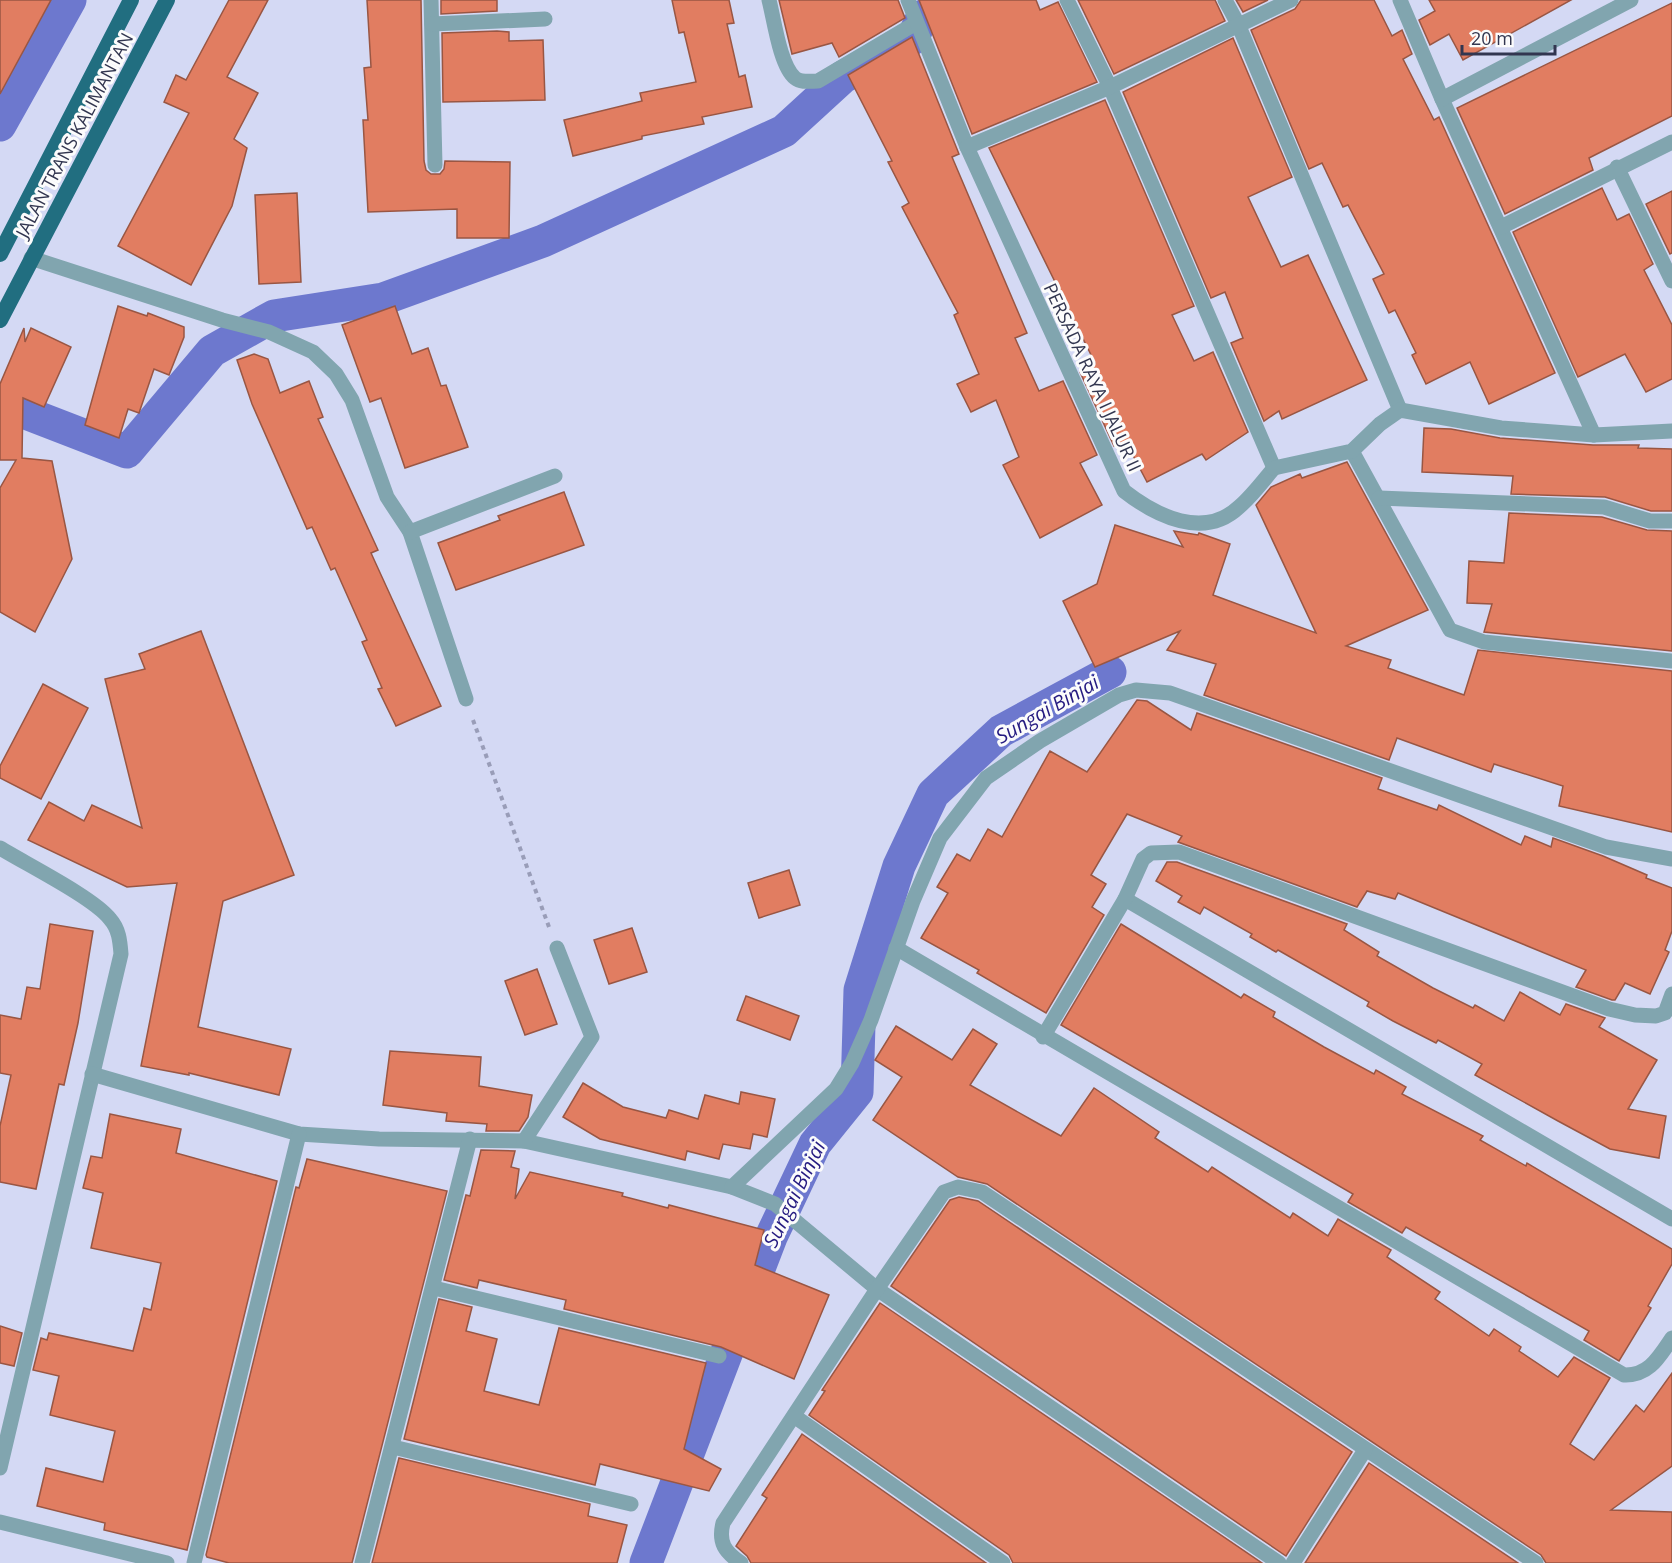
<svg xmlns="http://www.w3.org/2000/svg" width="1672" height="1563" font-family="'Open Sans',sans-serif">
<rect width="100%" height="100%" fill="#d4d9f4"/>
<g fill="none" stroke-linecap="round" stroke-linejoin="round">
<g stroke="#6d78ce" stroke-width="33">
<polyline points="0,125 70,0"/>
<polyline points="0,403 127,452 212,351 274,316 383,299 543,241 784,131 843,77 912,39 923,16 966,0"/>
<polyline points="646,1563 771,1237 815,1144 857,1092 860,990 899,866 933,794 1001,731 1110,672"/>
</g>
</g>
<g fill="#e17d61" stroke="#995643" stroke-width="1.5">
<polygon points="0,0 51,0 0,94"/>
<polygon points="229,0 268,0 227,77 258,93 234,139 247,148 232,206 191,285 118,246 189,113 164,102 176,75 186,80"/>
<polygon points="367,0 421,0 424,161 426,170 431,174 440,174 444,169 445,161 510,162 509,238 457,238 457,209 368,212 363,120 368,120 364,68 371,67"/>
<polygon points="441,0 497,0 497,11 441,14"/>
<polygon points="672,0 729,0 734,23 727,24 739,77 745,75 752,107 702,117 704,124 642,136 642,139 573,156 564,120 642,101 640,93 696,82 684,32 679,33"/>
<polygon points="779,0 898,0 905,18 839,57 832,43 792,54"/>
<polygon points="919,0 1036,0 1040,10 1058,2 1097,82 972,134"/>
<polygon points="1078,0 1215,0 1225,21 1114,74"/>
<polygon points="1236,0 1268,0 1243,12"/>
<polygon points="1301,0 1374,0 1392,36 1402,30 1412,54 1403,59 1434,120 1439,117 1555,373 1489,404 1470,362 1426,384 1412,355 1416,353 1395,310 1389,313 1373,279 1384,274 1348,205 1343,207 1322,163 1309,169 1251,30 1295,9"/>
<polygon points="1429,0 1571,0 1463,60 1449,34 1430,45 1419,20 1435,11"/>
<polygon points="1672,3 1672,116 1589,158 1593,170 1505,214 1457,108"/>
<polygon points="497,31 509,32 509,41 543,40 545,100 443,102 442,33"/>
<polygon points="912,37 959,154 952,157 1027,333 1015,338 1039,391 1063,381 1097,455 1080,463 1102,505 1040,538 1003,465 1019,457 996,400 971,412 957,384 979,374 954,315 958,313 902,207 909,203 888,162 892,161 848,75"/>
<polygon points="1233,38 1292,177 1248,197 1281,267 1308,255 1367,380 1282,419 1279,411 1264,421 1231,343 1243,338 1225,292 1211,298 1123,92"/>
<polygon points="1105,100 1194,306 1172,315 1194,361 1213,352 1248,432 1206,460 1202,454 1147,482 1127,444 1124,442 1114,446 1080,372 1095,363 989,148"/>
<polygon points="1602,188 1617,220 1629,214 1653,264 1644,270 1672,325 1672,379 1646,392 1625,354 1578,377 1513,232"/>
<polygon points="1672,191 1672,253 1670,254 1646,204"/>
<polygon points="297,193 301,282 259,284 255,195"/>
<polygon points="118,306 147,316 148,313 184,327 184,337 169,375 154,369 139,413 128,409 119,438 85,425"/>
<polygon points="395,306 412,354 428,348 441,386 446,385 468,447 405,468 381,398 370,402 342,325"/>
<polygon points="24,328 25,342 31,328 71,347 44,407 23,398 22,458 52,461 72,559 35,632 0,612 0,488 16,460 0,460 0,384"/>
<polygon points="254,354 268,359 280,393 309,381 323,417 318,419 378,550 371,553 441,706 396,726 378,689 382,688 362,642 367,640 335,568 331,570 312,527 307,529 252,404 237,360"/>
<polygon points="1424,428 1451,429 1500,438 1593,445 1639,445 1638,448 1672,449 1672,511 1651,511 1605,497 1511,494 1513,476 1422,472"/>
<polygon points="1347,462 1428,610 1346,646 1391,660 1388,668 1464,695 1478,650 1672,671 1672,832 1559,806 1563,786 1494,764 1491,772 1397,738 1389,760 1204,695 1216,664 1167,650 1180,631 1095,667 1063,601 1097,584 1115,525 1183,547 1174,531 1198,535 1199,533 1230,544 1213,595 1316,633 1256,505 1271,487 1300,474 1302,478"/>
<polygon points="564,492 584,545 456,590 438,543 500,520 498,516"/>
<polygon points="1509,513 1602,517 1647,530 1672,531 1672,651 1484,632 1492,604 1467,603 1469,561 1504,563"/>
<polygon points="201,631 294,875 223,901 198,1027 291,1049 279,1095 189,1073 189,1075 141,1066 177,883 127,887 28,840 49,802 84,821 92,805 142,828 105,679 145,669 139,654"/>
<polygon points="43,684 88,708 41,799 0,778 0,766"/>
<polygon points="1137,700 1147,701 1191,730 1197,713 1382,778 1378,789 1437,810 1439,805 1521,845 1525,836 1551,847 1553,838 1603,856 1647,875 1646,878 1672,888 1672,931 1665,950 1669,952 1650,994 1625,983 1615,1000 1612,1000 1576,987 1586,970 1398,893 1395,899 1367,891 1357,907 1178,842 1182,836 1127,814 1091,875 1106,884 1092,907 1104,915 1046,1013 977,973 979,970 921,938 948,893 937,887 957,854 970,861 988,829 1002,837 1050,751 1087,772"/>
<polygon points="1167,862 1177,862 1347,924 1344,930 1379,952 1377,956 1433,988 1473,1008 1475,1005 1504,1021 1520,992 1560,1015 1566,1004 1605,1018 1599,1027 1657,1060 1628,1109 1666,1116 1659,1158 1610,1149 1558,1121 1475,1075 1482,1064 1438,1040 1436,1043 1393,1021 1367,1006 1369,1002 1278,950 1276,952 1250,937 1252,934 1204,907 1200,914 1178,902 1182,896 1156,881"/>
<polygon points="789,870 800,905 759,918 748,883"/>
<polygon points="50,924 93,931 78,1023 64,1085 59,1084 36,1189 0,1182 0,1126 11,1075 0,1073 0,1015 21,1019 27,987 40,989"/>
<polygon points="1121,924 1241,998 1244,994 1275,1012 1273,1017 1324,1047 1374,1074 1376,1070 1406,1087 1402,1094 1483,1136 1480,1140 1526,1166 1527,1163 1672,1249 1672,1264 1648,1306 1651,1308 1619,1361 1584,1340 1589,1331 1406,1227 1402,1233 1348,1202 1353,1194 1061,1025"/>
<polygon points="632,928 647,972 609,984 594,940"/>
<polygon points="537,969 557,1024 525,1035 505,981"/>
<polygon points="746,996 799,1016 790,1040 737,1020"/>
<polygon points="896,1026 952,1060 973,1029 997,1044 970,1085 1039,1124 1061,1136 1094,1088 1159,1132 1155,1138 1208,1172 1212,1167 1290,1218 1293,1213 1328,1236 1338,1219 1391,1250 1387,1257 1440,1292 1435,1299 1489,1336 1494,1329 1521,1347 1519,1351 1558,1377 1574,1357 1610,1378 1570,1444 1594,1460 1636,1405 1644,1412 1672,1373 1672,1466 1611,1510 1672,1512 1672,1563 1546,1563 1541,1555 987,1184 958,1177 873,1120 902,1077 875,1060"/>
<polygon points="390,1051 481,1057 479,1086 532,1095 528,1117 519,1131 486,1131 487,1124 446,1121 447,1113 383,1105"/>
<polygon points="583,1083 623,1107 666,1118 669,1110 698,1119 705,1095 739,1104 741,1092 775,1099 767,1137 753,1134 750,1149 723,1144 719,1159 687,1151 685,1160 600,1139 563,1117"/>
<polygon points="110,1114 181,1129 176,1153 277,1181 187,1550 104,1530 105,1523 37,1506 46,1468 103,1482 115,1431 50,1415 59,1376 33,1370 41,1338 47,1340 49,1333 133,1351 144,1308 151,1310 161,1263 91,1248 103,1193 83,1188 91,1156 102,1158"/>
<polygon points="481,1150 515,1151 511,1167 519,1169 515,1199 530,1172 623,1193 622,1196 668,1208 669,1205 764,1230 755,1265 829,1295 794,1379 721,1347 564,1309 566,1300 479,1280 477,1288 444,1280 466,1195 470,1196"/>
<polygon points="307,1159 447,1191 352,1563 229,1563 207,1557 206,1555 296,1187 299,1188"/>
<polygon points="959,1197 978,1201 1352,1452 1286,1556 891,1286 950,1200"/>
<polygon points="439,1299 472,1307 466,1331 497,1339 484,1391 539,1405 559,1328 706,1363 684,1449 721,1469 709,1491 600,1464 595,1485 404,1439"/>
<polygon points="880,1303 1262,1563 1013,1563 1009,1555 809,1415 825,1391 822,1390"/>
<polygon points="0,1326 22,1333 14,1366 0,1363"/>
<polygon points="802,1434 986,1563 751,1563 747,1556 736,1546 767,1498 762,1495"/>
<polygon points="399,1458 590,1504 588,1516 627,1525 617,1563 372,1563"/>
<polygon points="1369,1463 1518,1563 1305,1563"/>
</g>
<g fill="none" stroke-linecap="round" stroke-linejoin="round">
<polyline stroke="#999db8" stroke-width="4" stroke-dasharray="4.5 4.5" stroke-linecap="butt" points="473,720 549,927"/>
<g stroke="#81a5af" stroke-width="15">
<polyline points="431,0 435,165"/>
<path d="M769,0C774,19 780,66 795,78C801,83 811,81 818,81L916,23"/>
<path d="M908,0L967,147L1124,491C1156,516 1204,540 1239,507C1252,496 1263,481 1274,468"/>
<polyline points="1067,0 1110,87 1274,468"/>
<polyline points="1225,0 1238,24 1400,410"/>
<polyline points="1400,0 1442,99 1594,435"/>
<polyline points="432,24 545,19"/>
<polyline points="1442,99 1631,0"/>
<polyline points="967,147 1110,87 1291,0"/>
<polyline points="1617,167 1672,281"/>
<polyline points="1501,227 1672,142"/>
<polyline points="31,258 222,320 269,332 313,352 336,374 352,400 387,497 410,532 466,699"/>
<polyline points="1352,451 1450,630 1484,642 1672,661"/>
<polyline points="1274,468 1352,451 1380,424 1400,410 1501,428 1594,435 1672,431"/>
<polyline points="1379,498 1604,507 1650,521 1672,521"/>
<polyline points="410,532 555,476"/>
<path d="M0,848C26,864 94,898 110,919C119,929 120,941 121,954L0,1468"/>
<polyline points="1125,899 1672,1219"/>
<path d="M896,948L1624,1375C1649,1376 1659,1357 1672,1338"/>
<polyline points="1043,1037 1125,899 1143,859 1151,853 1179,852 1609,1009 1635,1015 1656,1016 1665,1013 1672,994"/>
<polyline points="92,1074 299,1134 379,1139 524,1141 732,1187 775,1204 877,1289 1279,1563"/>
<polyline points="524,1141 592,1037 557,948"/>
<polyline points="732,1187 836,1089 852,1063 871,1020 913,901 940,838 986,778 1040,741 1119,695 1136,690 1170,693 1606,847 1672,859"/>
<polyline points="434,1288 719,1356"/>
<polyline points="794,1416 1003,1563"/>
<polyline points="393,1447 631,1504"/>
<polyline points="0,1522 167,1563"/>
<polyline points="194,1563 299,1134"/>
<polyline points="362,1563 470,1139"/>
<path d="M741,1563C725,1552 718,1543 723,1523L877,1289L944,1192L958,1187L982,1192L1536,1563"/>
<polyline points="1293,1563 1365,1450"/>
</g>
<g stroke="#216e80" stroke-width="16">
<polyline points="0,254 131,0"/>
<polyline points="0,320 167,0"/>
</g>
</g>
<g text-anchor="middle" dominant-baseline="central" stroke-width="6" stroke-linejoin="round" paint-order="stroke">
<g font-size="18" fill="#323650" stroke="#fcfcfc">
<text transform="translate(74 135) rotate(-62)">JALAN TRANS KALIMANTAN</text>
<text transform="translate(1093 377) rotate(65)">PERSADA RAYA I JALUR II</text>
</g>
<g font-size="20" font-style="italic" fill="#251b81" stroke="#fcfcfc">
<text transform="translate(1047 709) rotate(-30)">Sungai Binjai</text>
<text transform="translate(794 1194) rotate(-64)">Sungai Binjai</text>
</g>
</g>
<path d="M1462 45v9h93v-9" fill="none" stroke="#323650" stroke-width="3"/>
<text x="1471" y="45" font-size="18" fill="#323650" stroke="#fcfcfc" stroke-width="4.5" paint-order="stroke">20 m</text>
</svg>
